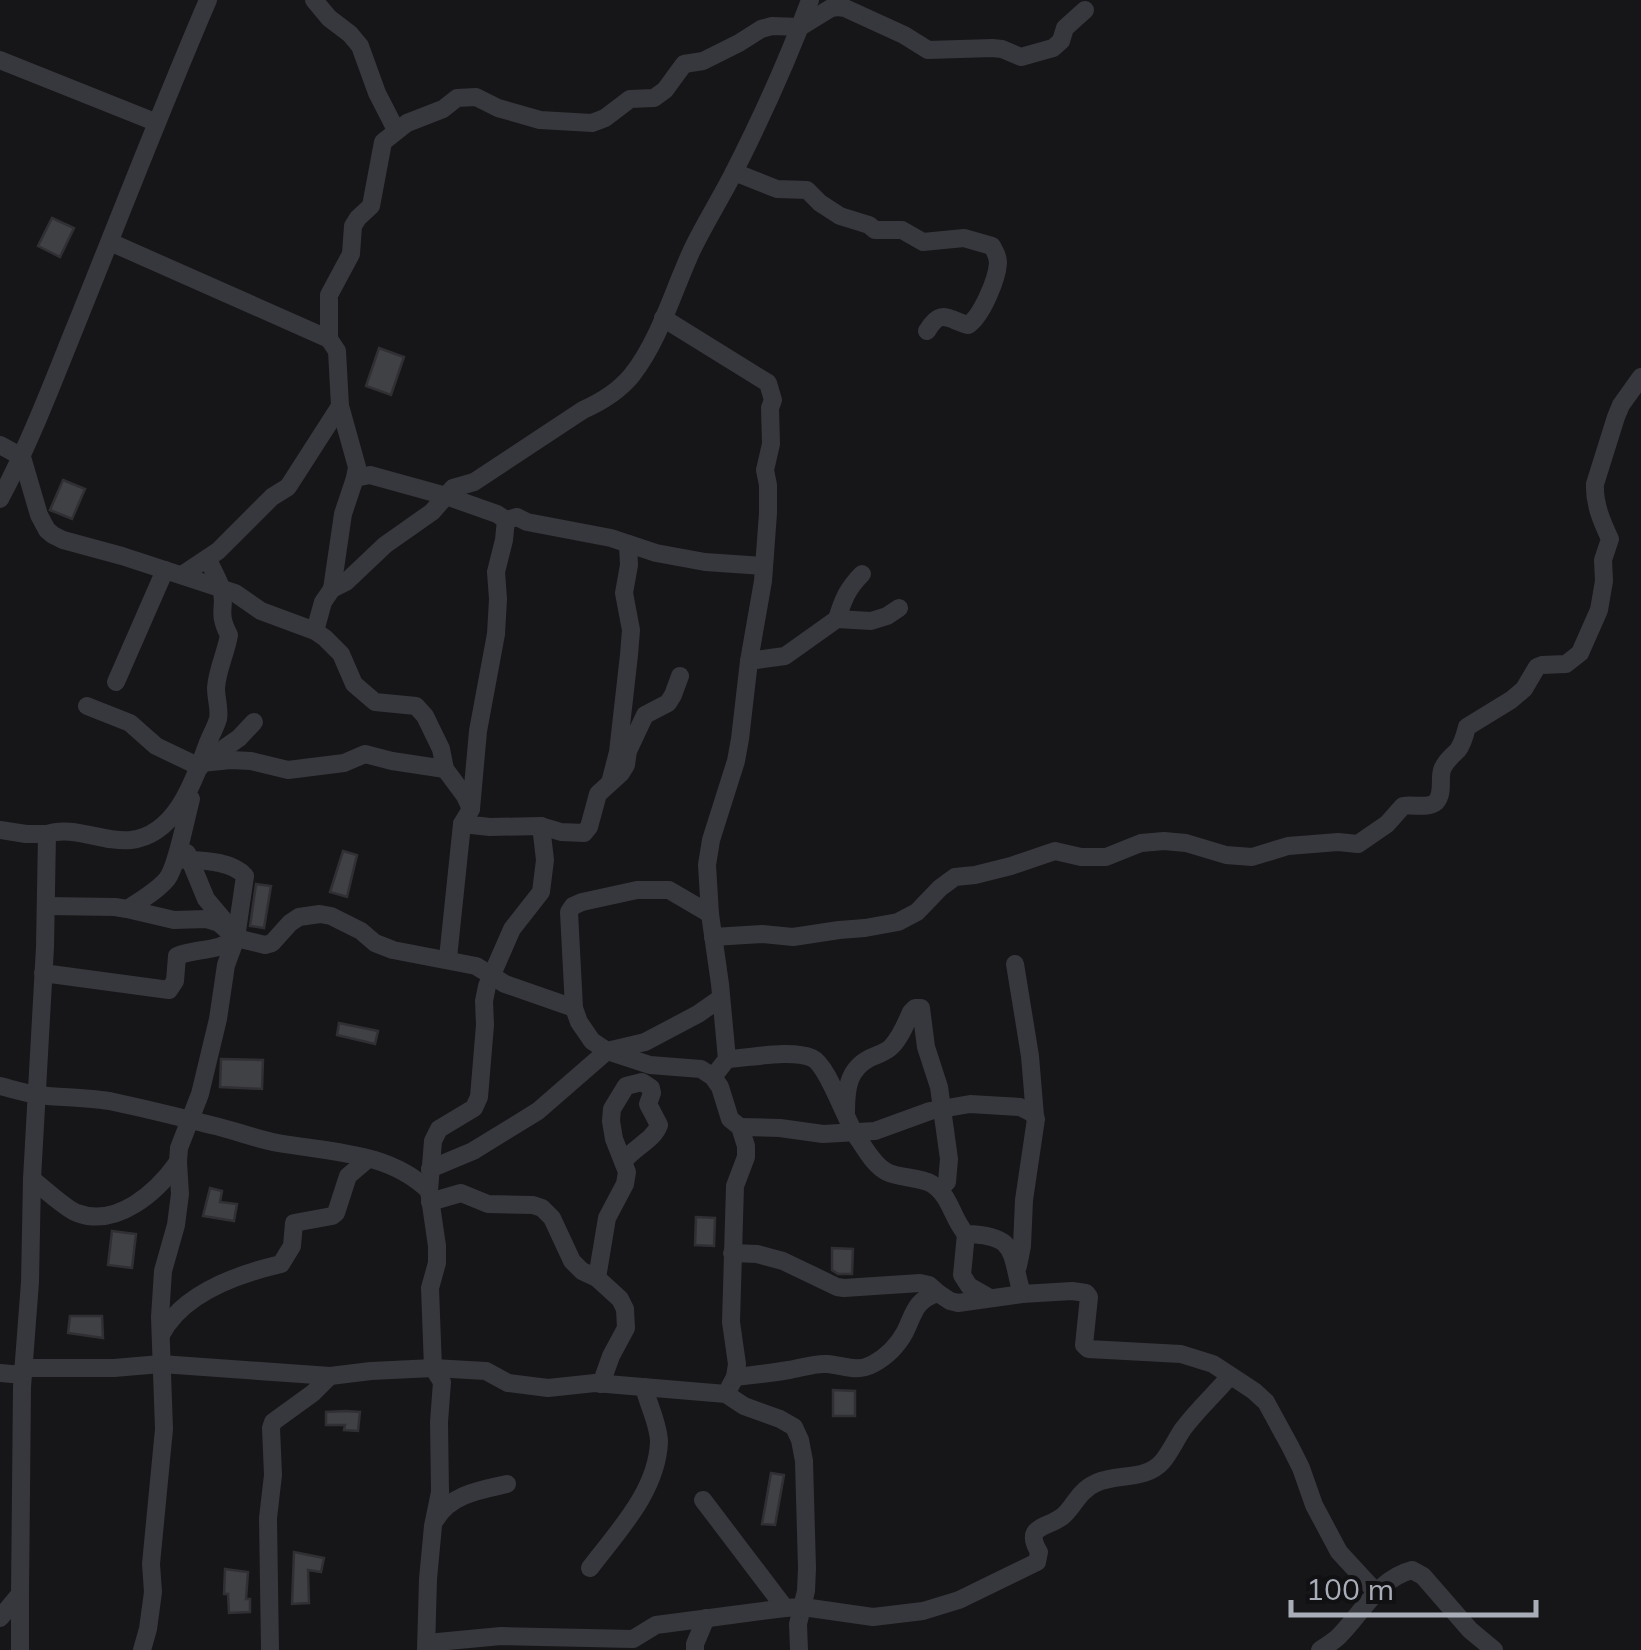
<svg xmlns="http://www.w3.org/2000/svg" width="1641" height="1650" font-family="Mulish,sans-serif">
<rect width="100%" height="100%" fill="#161618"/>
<g fill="#404145" stroke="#303034" stroke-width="2.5">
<polygon points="52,218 74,228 60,257 38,246"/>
<polygon points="379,348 404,357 391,395 366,386"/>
<polygon points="63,480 85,489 72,519 50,510"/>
<polygon points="343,851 357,855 347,897 330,892"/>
<polygon points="256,884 271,886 264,928 250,926"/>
<polygon points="339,1023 378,1031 375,1044 337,1035"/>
<polygon points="221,1059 263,1060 262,1089 220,1087"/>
<polygon points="210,1188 222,1191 220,1202 237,1204 234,1221 203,1216"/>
<polygon points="696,1217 715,1218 714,1246 695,1245"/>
<polygon points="112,1231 136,1234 132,1268 108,1265"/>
<polygon points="832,1248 853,1249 852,1274 838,1274 832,1270"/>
<polygon points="70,1316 102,1316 103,1338 68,1333"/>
<polygon points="833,1390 855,1391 855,1416 833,1416"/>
<polygon points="346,1411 360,1412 358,1431 344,1430 345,1425 326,1425 326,1412"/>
<polygon points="771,1473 784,1475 775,1525 762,1524"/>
<polygon points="294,1552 324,1558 321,1572 308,1570 309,1603 292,1604"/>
<polygon points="225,1569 248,1572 246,1599 250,1599 250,1612 229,1613 228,1594 224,1594"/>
</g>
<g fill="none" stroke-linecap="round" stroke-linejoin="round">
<g stroke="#37383d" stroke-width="18">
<polyline points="314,0 329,18 350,34 360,46 377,93 396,130"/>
<polyline points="0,60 155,122"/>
<path d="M734,172L777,189L807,190L820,203L840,216L869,225L875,230H902L923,242L964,238L992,246C996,254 998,255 998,263C997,280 981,317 968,325C947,319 941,308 927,331"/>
<polyline points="110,242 329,339 337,351 340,406 357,467 355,478"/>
<polyline points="663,318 768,383 773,400 770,408 771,444 765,470 768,485 768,513 763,581 749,661 740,739 736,761 711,840 707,865 710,914 720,984 727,1059 713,1077"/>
<polyline points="329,339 329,295 351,254 353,226 358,218 371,206 383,142 407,123 443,109 457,98 476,97 498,108 540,120 592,123 605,118 630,99 654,98 665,90 684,64 703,61 739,43 761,29 772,26 800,27 831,8 838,7 845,8 904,35 928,50 992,48 1002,49 1021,57 1053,48 1061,41 1065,28 1085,10"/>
<polyline points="0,445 22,457 39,515 47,530 53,535 63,540 122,556 235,593 261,611 315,631 325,638 341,654 354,684 375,702 416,706 425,716 441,749 445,769 465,796 471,809 462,824 490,827 541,826 545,860 541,892 512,929 487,986 484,1001 485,1025 479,1097 474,1108 439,1129 433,1141 429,1191 437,1246 437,1263 430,1288 433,1368 442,1382 439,1422 440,1492 433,1526 428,1579 426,1650"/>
<path d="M0,499C30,443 52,384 76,325C120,216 162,107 208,0"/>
<polyline points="182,575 218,551 272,497 288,487 340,406"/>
<polyline points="332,589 343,514 355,478 370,475 446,496 497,514 506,520 517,517 527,522 611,538 656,553 705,562 764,566"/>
<path d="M837,619C843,600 847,589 862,574"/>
<path d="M315,631L323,602L332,589L346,582L385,545L432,512L453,488L474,482L583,410C601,402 619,391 632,375C660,339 673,291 692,250C704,225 719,201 732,176C761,119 788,60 810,0"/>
<polyline points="749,661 785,656 837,619 871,621 887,616 899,608"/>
<polyline points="116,682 165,570"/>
<polyline points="87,706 130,723 156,746 200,767"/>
<polyline points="206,761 239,738 254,722"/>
<polyline points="201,763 231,760 251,761 288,770 344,763 365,754 392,761 445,769"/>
<polyline points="610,783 618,752 629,655 631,630 624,593 629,565 628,544"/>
<polyline points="471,809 478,731 496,634 498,599 496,572 504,540 506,520"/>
<polyline points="541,826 561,832 584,833 589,827 598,794 621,773 626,765 628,751 645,715 668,703 673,695 680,676"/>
<polyline points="0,830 26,834 47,834 45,947 32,1179 30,1282 22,1387 20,1594 0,1618"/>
<path d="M47,834C74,825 103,843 131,840C175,835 193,783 206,748C209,738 215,729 218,719C220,709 216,699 216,688C217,670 226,653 229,635C216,611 227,607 221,588C218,578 211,568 208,558"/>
<polyline points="187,853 206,899 228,925"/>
<path d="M47,906L115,907L127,909C140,901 157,891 167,879C177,866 186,817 191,799"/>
<polyline points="127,909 174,920 206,919 219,923 236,938 265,945 272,943 290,923 299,917 320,914 331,916 361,931 375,943 393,950 476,966 505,984 574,1008"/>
<polyline points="710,914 669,890 637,890 582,902 573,906 569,912 574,1008 579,1022 592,1041 607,1051 650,1065 701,1069 713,1077 720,1087 730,1119 740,1127 746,1146 746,1157 735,1186 731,1322 737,1364 735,1377 726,1394"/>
<path d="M713,937L762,934L793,937L839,930L865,928L898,922L917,912L940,888L955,877L975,875L1011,866L1055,851L1081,857H1106L1141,843L1164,841L1186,843L1226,855L1252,857L1288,846L1338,842L1358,844L1387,824L1403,806C1413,804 1428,809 1436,802C1444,793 1439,780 1442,770C1445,761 1452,756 1458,750C1463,743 1465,735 1467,727L1511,700L1524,689L1537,667L1542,665L1566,664L1580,653L1599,610L1604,581L1603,560L1610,539C1602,522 1594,504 1595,484L1616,417L1621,405L1641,377"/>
<polyline points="448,958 462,824"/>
<polyline points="1015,964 1030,1056 1035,1116"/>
<path d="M43,973L169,990L175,981L177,956C196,948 219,952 236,938"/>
<path d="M727,1059C751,1058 790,1049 812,1058C828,1065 845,1120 857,1137C865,1148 874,1166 887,1172C901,1179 918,1176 932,1184C951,1196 952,1219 966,1234C1018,1235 1010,1253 1022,1294L1072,1291L1086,1293L1089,1297L1084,1345L1088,1349L1181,1354L1213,1364L1254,1391L1266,1402L1290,1446L1301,1468L1314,1505L1339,1552L1376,1592"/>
<path d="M0,1086C12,1089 25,1093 38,1095C63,1098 89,1097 114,1102C147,1109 179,1117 211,1125C234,1130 256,1139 278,1143C330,1152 390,1152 429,1191"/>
<path d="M846,1112C846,1089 848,1069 870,1058C878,1054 885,1053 891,1047C901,1037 906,1023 911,1012L915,1008H921L926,1047L939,1087L949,1159L947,1182L939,1190"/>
<polyline points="740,1127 780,1128 823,1134 875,1131 930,1111 970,1104 1020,1107 1032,1113 1036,1119 1024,1200 1022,1246 1018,1266"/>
<polyline points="430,1169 473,1151 538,1111 607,1051 645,1042 698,1014 721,998"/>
<path d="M32,1179C42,1187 67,1210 77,1213C117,1228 157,1192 178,1162"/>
<polyline points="430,1202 461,1193 488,1204 533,1205 542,1208 552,1218 572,1261 582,1271 597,1278 620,1299 625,1309 626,1328 611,1356 601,1384"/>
<polyline points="966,1234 962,1275 969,1286 990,1298"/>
<polyline points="732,1253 757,1254 783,1261 837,1287 844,1288 920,1283 929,1285 938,1293"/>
<path d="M597,1278L607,1218L625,1184L627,1172L614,1139L611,1121L612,1109L626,1086L642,1082L651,1088L652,1093L648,1104L659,1125C653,1141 634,1147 624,1161"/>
<path d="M161,1335C182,1294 238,1274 281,1264L292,1246L294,1223L332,1216L336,1213L348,1176L368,1159"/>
<polyline points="23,1368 114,1368 161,1364 330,1376 371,1371 433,1368 486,1371 508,1383 548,1388 595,1383 726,1394 744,1406 780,1419 794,1427 800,1440 804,1461 807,1568 806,1591 798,1624 799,1650"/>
<polyline points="0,1373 23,1375"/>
<path d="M735,1377C753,1375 771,1373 789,1370C801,1368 815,1363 827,1364C843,1365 857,1373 873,1364C886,1357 898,1345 905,1332C914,1313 916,1299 938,1293L950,1301L958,1303L1022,1294"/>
<polyline points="703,1500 785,1608"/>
<path d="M436,1519C451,1494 481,1490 507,1484"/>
<path d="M590,1568C618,1531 657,1491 659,1442C659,1425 648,1404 644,1387"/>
<path d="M427,1643L501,1636L633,1639L656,1625L785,1608L803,1607L873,1617L923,1611L959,1600L1037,1562L1039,1552C1023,1525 1047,1529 1063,1516C1074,1507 1078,1491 1096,1483C1117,1473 1145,1481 1162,1462C1170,1453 1176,1439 1183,1429C1197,1410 1215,1394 1230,1376"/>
<polyline points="20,1650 20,1594"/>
<path d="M142,1650L148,1629L153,1592L151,1564L164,1429L160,1317L163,1271L176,1225L180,1194L178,1162L179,1148L200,1094L218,1019L226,965L236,938L245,876C230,859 197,861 176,859"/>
<polyline points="270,1650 268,1518 273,1475 271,1428 273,1422 313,1393 330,1376"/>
<polyline points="695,1650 695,1644 706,1618"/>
<path d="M1320,1650C1327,1645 1335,1641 1340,1635C1363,1612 1378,1579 1412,1570L1423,1576L1470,1630L1494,1650"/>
</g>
</g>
<path d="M1291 1600v15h245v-15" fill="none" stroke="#a8adb8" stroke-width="5"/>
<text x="1306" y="1600" font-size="30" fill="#a8adb8" stroke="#111113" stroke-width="8" paint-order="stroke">100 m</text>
</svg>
